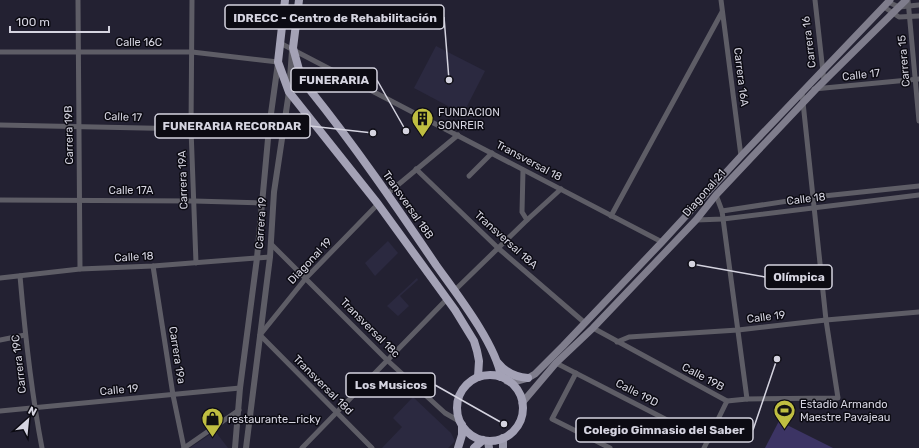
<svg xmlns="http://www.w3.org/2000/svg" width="919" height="448" font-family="Rubik,sans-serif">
<rect width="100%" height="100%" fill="#232132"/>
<g fill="#2b2940">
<polygon points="436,46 485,71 463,114 414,88"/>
<polygon points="388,241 398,253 375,276 365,263"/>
<polygon points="417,278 418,280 400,296 409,306 398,316 387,306"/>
<polygon points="413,397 451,433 455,441 448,448 382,448 402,427 393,418"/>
<polygon points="215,431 228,448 190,448"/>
</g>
<polygon fill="#3c3464" points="779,421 833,448 765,448"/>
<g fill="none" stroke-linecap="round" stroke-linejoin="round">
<g stroke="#5e5d66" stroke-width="5">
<polyline points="78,0 80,269"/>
<polyline points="192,0 191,129 196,263"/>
<polyline points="721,0 741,156"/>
<polyline points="815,0 824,81"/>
<polyline points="908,0 919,121"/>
<polyline points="888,2 899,7 919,5"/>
<polyline points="884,7 899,17 919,16"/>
<polyline points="280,43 662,242"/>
<polyline points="0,52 192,52 278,62"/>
<polyline points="814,89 919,79"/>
<polyline points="0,125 191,129 269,128"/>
<polyline points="416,169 498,248 585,323"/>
<polyline points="523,170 522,212 527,220"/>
<polyline points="469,176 492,153"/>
<polyline points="387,194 458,135"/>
<polyline points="716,195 722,211 747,399"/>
<polyline points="0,200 194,201 262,203"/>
<polyline points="722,211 814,197 919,186"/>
<polyline points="611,216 722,12"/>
<polyline points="696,220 723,219 919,195"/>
<polyline points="271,244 387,360 445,413 459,421"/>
<polyline points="153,266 173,395 184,448"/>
<path d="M20,276C25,334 31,391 42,448"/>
<polyline points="0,278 80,269 153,266 270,257"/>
<polyline points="454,291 527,220 561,189"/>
<polyline points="593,328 727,401 747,399 838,398 826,320 802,93"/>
<polyline points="0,340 25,335"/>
<polyline points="617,342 629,337 738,330 826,320 919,312"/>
<polyline points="556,363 708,441"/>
<polyline points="576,373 552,419 610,448"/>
<polyline points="0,411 240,388"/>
<polyline points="184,448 239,410"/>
<polyline points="302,448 447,299"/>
<polyline points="372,448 260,335 306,278 378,204"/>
<polyline points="704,448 727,401"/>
</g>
<g stroke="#5e5d66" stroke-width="6">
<polyline points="235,448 240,388 257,258 269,128 278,63"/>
<polyline points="246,448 270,257 274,192 289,92 292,51"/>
</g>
<g stroke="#7f7d8c" stroke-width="7">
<polyline points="507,381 517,381 528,378 535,374 563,346 662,242 741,156 890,0"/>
<polyline points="522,403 556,363 593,328 696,220 716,195 816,89 906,0"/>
</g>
<g stroke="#9897a9" stroke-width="8">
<polyline points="503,438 503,448"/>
<polyline points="488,441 489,448"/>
</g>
<g stroke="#a4a2b6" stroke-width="8">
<polyline points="285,0 278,62 289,92 378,204 455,310 474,341 477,351 479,361 478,377"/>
<path d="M299,0L293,48L300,73L310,90C355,146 396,206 436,265C456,293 496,344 501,377"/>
<path d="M498,363C506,373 515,377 528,378"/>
<circle cx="490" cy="408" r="33"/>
<polyline points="458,448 462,435 462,425"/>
<polyline points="474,448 483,440"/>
</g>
</g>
<defs>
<symbol id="building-pin" viewBox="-11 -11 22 30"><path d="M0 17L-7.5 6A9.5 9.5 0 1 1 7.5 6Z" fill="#bfbe41" stroke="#0c0b13"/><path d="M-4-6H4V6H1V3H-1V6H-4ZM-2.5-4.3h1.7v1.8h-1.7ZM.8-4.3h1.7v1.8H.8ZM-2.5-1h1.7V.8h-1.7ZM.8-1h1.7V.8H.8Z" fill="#111"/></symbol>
<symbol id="stadium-pin" viewBox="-11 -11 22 30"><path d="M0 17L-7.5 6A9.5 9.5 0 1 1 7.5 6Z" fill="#bfbe41" stroke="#0c0b13"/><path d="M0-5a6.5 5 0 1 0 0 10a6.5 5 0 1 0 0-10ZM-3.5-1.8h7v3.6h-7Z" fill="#111"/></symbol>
<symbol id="shop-pin" viewBox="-11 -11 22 30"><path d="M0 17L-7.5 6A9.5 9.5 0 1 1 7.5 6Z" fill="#bfbe41" stroke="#0c0b13"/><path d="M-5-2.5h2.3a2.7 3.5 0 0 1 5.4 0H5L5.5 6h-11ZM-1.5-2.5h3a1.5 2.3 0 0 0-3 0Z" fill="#111"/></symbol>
</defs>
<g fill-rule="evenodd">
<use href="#building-pin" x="410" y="106" width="25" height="34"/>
<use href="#stadium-pin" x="772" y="398" width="25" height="34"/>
<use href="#shop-pin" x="200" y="406" width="25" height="34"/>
</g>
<g text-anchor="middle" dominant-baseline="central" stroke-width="3" stroke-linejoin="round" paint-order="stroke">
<g font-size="11" fill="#d5d4e0" stroke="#0c0b13">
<text x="139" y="42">Calle 16C</text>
<text transform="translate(809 42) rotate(-97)">Carrera 16</text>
<text transform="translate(904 61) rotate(-95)">Carrera 15</text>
<text transform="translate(861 75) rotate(-6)">Calle 17</text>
<text transform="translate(741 77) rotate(83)">Carrera 16A</text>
<text transform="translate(123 117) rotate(2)">Calle 17</text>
<text transform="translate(69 135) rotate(-91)">Carrera 19B</text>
<text transform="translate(529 161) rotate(28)">Transversal 18</text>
<text transform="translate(183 180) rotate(-92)">Carrera 19A</text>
<text x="131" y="190">Calle 17A</text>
<text transform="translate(704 193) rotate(-49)">Diagonal 21</text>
<text transform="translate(806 199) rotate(-7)">Calle 18</text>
<text transform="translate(408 205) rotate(55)">Transversal 18B</text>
<text transform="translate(261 223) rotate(-86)">Carrera 19</text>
<text transform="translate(506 240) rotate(42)">Transversal 18A</text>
<text transform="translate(134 257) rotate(-3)">Calle 18</text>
<text transform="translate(310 261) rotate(-47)">Diagonal 19</text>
<text transform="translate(766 317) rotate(-7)">Calle 19</text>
<text transform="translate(370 328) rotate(45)">Transversal 18c</text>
<text transform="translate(177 355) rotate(81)">Carrera 19a</text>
<text transform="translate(19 364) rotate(-97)">Carrera 19C</text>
<text transform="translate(703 377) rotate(28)">Calle 19B</text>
<text transform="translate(323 385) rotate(45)">Transversal 18d</text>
<text transform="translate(119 390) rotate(-5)">Calle 19</text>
<text transform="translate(637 393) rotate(27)">Calle 19D</text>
</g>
<g font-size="11" fill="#d5d4e0" stroke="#0c0b13" text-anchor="start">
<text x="438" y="112">FUNDACION<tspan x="438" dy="13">SONREIR</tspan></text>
<text x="800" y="404">Estadio Armando<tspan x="800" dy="13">Maestre Pavajeau</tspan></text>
<text x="228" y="419">restaurante_ricky</text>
</g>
</g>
<path fill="none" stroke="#d5d4e0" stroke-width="1.5" d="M449 80L444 17M406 131L377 80M373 133L310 126M692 264L765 277M504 424L435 385M777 359L753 430"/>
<g fill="#d5d4e0" stroke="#0c0b13" stroke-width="1.5">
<circle cx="449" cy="80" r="4"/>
<circle cx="406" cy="131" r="4"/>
<circle cx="373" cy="133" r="4"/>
<circle cx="692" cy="264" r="4"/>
<circle cx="504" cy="424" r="4"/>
<circle cx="777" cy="359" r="4"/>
</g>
<g fill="#0c0b13" stroke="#d5d4e0" stroke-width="1.5">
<rect x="225" y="5" width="219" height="24" rx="4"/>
<rect x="291" y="68" width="86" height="24" rx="4"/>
<rect x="155" y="114" width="155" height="24" rx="4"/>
<rect x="765" y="265" width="67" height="24" rx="4"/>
<rect x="346" y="373" width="89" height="24" rx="4"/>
<rect x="576" y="418" width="177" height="24" rx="4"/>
</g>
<g font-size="12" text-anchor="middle" font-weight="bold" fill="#d5d4e0">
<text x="335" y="22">IDRECC - Centro de Rehabilitación</text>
<text x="334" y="84">FUNERARIA</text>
<text x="232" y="130">FUNERARIA RECORDAR</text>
<text x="799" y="281">Olímpica</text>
<text x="391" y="389">Los Musicos</text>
<text x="664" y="434">Colegio Gimnasio del Saber</text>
</g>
<g transform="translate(28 420) rotate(27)" stroke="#0c0b13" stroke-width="3" paint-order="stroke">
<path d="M0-3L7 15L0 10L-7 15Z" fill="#d5d4e0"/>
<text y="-6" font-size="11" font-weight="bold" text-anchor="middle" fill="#d5d4e0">N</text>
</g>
<path d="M10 26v6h99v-6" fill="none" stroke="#d5d4e0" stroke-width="2"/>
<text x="16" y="26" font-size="12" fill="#d5d4e0" stroke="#0c0b13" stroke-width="3" paint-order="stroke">100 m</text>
</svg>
